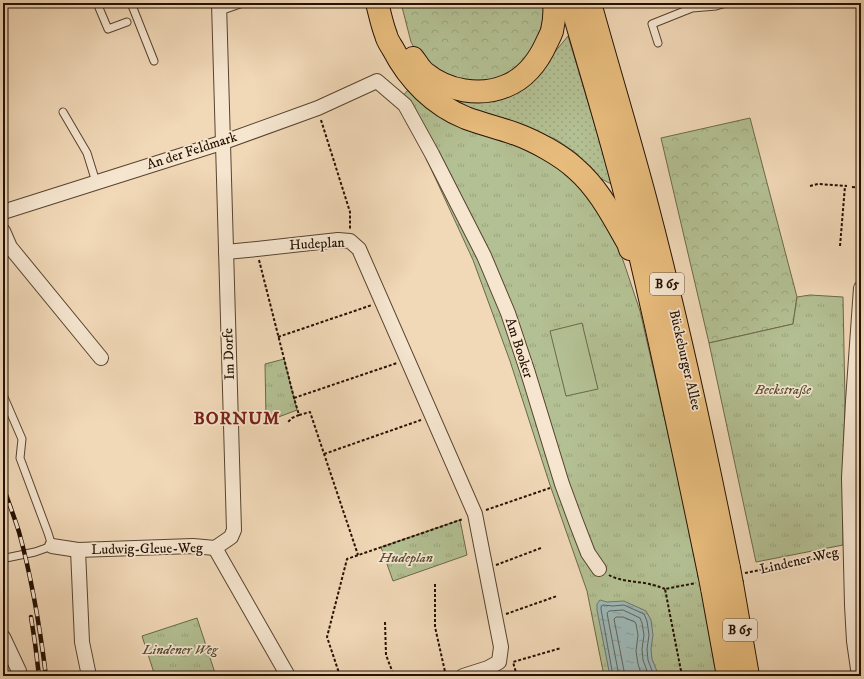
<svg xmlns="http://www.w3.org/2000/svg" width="864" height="679" font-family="'IM FELL DW Pica',serif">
<defs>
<pattern id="grass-dots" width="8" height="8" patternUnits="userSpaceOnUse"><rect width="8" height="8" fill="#b3c093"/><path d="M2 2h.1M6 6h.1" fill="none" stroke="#9aa47d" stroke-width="1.8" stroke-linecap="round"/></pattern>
<pattern id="forest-crowns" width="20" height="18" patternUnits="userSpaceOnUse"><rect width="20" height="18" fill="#b3c093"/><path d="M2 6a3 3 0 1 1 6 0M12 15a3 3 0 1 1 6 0" fill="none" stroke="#9aa47d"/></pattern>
<pattern id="park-tufts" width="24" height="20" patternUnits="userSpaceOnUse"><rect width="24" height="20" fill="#b3c093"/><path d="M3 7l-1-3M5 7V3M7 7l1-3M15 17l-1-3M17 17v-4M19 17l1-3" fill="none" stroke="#9aa47d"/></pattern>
<pattern id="water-ripples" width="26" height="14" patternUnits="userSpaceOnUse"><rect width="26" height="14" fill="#9db8b7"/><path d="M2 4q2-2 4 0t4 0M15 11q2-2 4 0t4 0" fill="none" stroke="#879d9c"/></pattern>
</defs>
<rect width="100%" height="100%" fill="#f1d8b7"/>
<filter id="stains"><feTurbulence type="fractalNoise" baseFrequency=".005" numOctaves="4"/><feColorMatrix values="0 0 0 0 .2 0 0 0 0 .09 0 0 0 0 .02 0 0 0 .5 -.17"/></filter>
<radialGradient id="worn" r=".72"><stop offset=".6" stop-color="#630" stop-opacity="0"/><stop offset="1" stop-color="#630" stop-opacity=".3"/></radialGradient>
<polygon fill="url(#grass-dots)" stroke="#6c684a" points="568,36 613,185 594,175 576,153 557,140 519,124 488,115 447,100 554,53"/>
<g fill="url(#forest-crowns)" stroke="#6c684a">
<polygon points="401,3 544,3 545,10 540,32 530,55 503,78 478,84 458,83 421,60 411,42"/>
<polygon points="750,118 797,297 793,324 709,343 661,138"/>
</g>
<g fill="url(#park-tufts)" stroke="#6c684a">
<polygon points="410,88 514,142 572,174 614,234 627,272 640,311 696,555 717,676 604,676 587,591 550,485 510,361 473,260 427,160 397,102"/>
<polygon points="810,295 843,297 845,402 843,478 843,545 756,562 709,343 793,324 797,297"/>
<polygon points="284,359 297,410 268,421 266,418 265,364"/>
<polygon points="460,520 467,555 393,581 381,547"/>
<polygon points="197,618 216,676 155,676 142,636"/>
</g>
<polygon fill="#b3c093" stroke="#6c684a" points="582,323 598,389 566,396 550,331"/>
<polygon fill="url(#water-ripples)" stroke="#6d756f" points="600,600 607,602 624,601 646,611 651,620 653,635 651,649 652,659 659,676 610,676 597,610 597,604"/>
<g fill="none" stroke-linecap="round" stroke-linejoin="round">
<g stroke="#61645c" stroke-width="1">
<polyline points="613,676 601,609 601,607 603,605 613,606 624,605 644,614 647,621 649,635 647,649 648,660 654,676"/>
<polyline points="619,676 607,613 609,611 623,610 640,618 642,623 644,635 642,649 643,660 649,676"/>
<polyline points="625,676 614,619 616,617 623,617 635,622 636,624 638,635 636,651 638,664 642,676"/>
</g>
<defs>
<g id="lane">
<polyline points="97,3 108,29 127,22"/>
<polyline points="131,3 154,61"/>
<polyline points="220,11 243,3"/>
<polyline points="658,43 652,24 692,8 716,6 726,3"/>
<polyline points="63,112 87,153 96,182"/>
<polyline points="3,395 22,439 20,458 48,533 52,546 35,552 6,558 3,558"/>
</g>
<g id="street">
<polyline points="3,212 224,142 318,108 377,81 405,105 432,154 484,256 508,313 528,373 562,484 576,522 588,553 599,569"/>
<polyline points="3,231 10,247 101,358"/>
<polyline points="226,252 257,249 338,240 350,241 359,249 475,514 501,647 499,662 488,668 463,676"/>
<polyline points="52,546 78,550 193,546 215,548"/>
<polyline points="215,548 231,537 234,530 219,3"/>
<polyline points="215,548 288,676"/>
<polyline points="78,550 82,642 89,676"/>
<polyline points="3,637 19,671 20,676"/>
<polyline points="859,676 854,641 852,605 849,478 853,401 861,288"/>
</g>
<g id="highway">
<path d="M377,3C380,14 382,25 386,35C387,40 390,44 393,49C409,80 434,105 466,118C482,124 499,128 516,134C535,141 561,155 576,169C599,189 613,217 628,243L630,249"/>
<path d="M571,3C591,73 613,142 630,213C659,332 684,453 709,573"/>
<path d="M590,3C609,72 630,140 648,209C679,328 705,448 729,568"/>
<path d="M413,58C417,63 420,69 425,73C447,91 480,97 506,86C526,78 539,60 547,42C549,38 551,34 552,31C554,22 555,12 554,3"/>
<polyline points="732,584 748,676"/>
<polyline points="712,588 728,676"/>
</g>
</defs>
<use href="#lane" stroke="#58432f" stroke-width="9"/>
<use href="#street" stroke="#58432f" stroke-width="16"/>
<use href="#highway" stroke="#251102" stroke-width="24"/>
<g stroke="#251102" stroke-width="2" stroke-dasharray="3 2" stroke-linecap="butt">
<polyline points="321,120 350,212 350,230"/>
<polyline points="810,186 818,184 847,186"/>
<polyline points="852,187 861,188"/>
<polyline points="840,246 845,186"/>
<polyline points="259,260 294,398 299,415 292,418 288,422"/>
<polyline points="278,337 372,305"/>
<polyline points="294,398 397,363"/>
<polyline points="299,415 310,412 358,555"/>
<polyline points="324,454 421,420"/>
<polyline points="486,510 550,488"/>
<polyline points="496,565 541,548"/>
<polyline points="745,573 839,554"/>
<path d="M609,575C620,582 640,581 653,585C658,586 662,588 665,589"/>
<polyline points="435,584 435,627 446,676"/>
<polyline points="506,614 557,596"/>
<polyline points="385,622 386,655 394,676"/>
<polyline points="340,676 327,637 347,559 463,519"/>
<polyline points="517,676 513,662 561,648"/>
<polyline points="682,676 665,589 696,583"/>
</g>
<use href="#lane" stroke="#f6e6d0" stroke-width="7"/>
<use href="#street" stroke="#f6e6d0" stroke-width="14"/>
<use href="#highway" stroke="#e8bc7c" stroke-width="22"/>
<defs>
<g id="rail">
<path d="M3,486C8,501 14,516 19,532C32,579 40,628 46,676"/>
<polyline points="31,617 35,643 39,676"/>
</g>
</defs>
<use href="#rail" stroke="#251102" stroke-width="4.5"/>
<use href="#rail" stroke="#f6e6d0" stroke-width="3" stroke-dasharray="9" stroke-linecap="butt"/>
<defs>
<g id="highway-bridge">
<polyline points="729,568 732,584"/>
<polyline points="709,573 712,588"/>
</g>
</defs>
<use href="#highway-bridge" stroke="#251102" stroke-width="24" stroke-linecap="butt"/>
<use href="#highway-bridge" stroke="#e8bc7c" stroke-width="22"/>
</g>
<g text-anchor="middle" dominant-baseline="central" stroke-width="3.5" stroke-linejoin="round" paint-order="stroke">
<g fill="#f6e6d0" stroke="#645140" stroke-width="1">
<rect x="650" y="273" width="34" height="22" rx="3"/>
<rect x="723" y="619" width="34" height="22" rx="3"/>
</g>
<g font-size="13" font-weight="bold" fill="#251102">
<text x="667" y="284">B 65</text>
<text x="740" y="630">B 65</text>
</g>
<g font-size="14" fill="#251102" stroke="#f6e6d0">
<text transform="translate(192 151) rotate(-18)">An der Feldmark</text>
<text transform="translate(317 244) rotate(-3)">Hudeplan</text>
<text transform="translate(519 348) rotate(72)">Am Booker</text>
<text transform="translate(229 354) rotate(-92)">Im Dorfe</text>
<text transform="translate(685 360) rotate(77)">Bückeburger Allee</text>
<text transform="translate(147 549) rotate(-1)">Ludwig-Gleue-Weg</text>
<text transform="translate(799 561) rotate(-13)">Lindener Weg</text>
</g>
<g font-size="14" font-style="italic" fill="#574e35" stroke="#f6e6d0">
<text x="783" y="390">Beckstraße</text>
<text x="406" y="558">Hudeplan</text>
<text x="180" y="650">Lindener Weg</text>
</g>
<g font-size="18" font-weight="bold" letter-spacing="1" fill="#7a1f14" stroke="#f6e6d0">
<text x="237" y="419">BORNUM</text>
</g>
</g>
<rect width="864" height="679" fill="none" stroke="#f1d8b7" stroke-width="16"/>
<rect x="4" y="4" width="856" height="671" fill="none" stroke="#251102" stroke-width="2"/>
<rect x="8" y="8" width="848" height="663" fill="none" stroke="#251102"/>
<rect width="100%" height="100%" filter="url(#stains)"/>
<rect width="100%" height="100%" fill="url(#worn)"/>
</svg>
